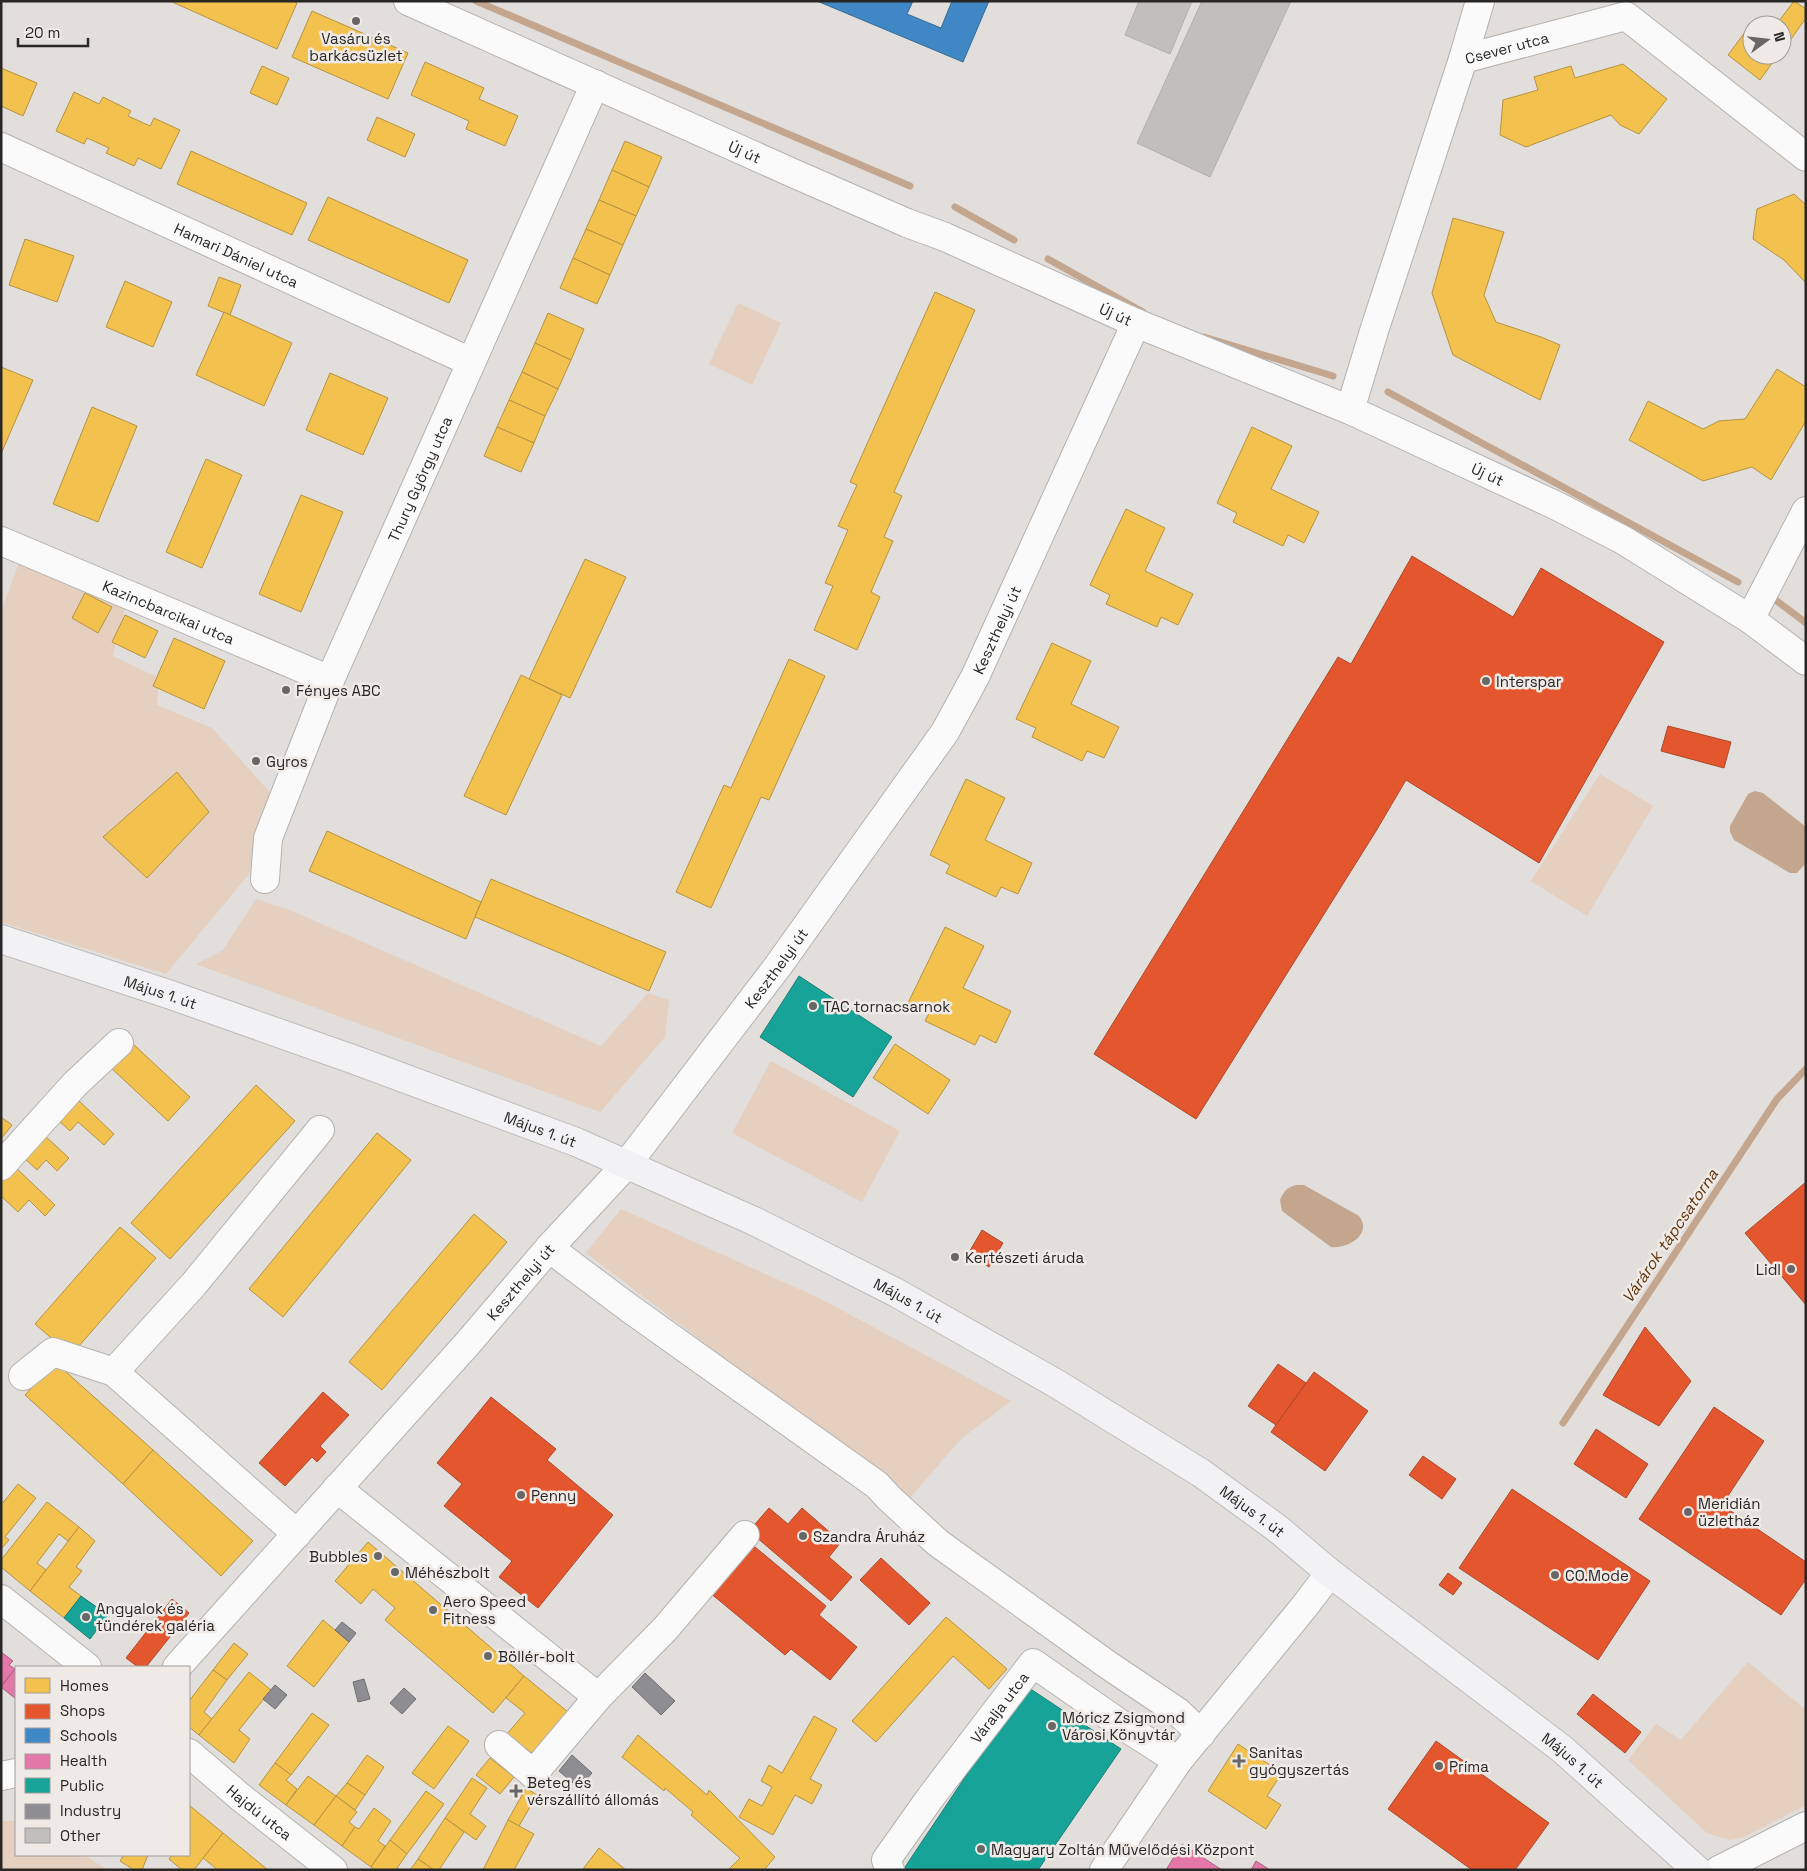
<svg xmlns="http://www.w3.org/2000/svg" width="1807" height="1871" font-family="'Space Grotesk',sans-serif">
<rect width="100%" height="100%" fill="#e1dedb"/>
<g fill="#e5cfbe">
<polygon points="738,303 781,323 752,385 709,364"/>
<polygon points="19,563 125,608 113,656 159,678 157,705 212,728 275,798 249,874 166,974 1,922 1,611"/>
<polygon points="1600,774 1653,806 1587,916 1531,881"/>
<polygon points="256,899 292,911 601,1046 648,993 669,1000 665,1037 600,1112 196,964 223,950"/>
<polygon points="771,1061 900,1131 862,1202 732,1133"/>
<polygon points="621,1209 819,1298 1011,1401 961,1439 909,1499 586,1253"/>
<polygon points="1748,1662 1806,1710 1806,1805 1742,1838 1729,1840 1707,1833 1628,1760 1656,1724 1681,1740"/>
<polygon points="1,1821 16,1821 16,1855 85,1855 107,1870 1,1870"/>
</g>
<g fill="#c4a68f">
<polygon points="1755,791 1763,793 1806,827 1806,863 1797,873 1790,873 1734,840 1730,832 1730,826 1748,794"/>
<path d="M1297,1185H1304L1359,1216C1373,1234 1348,1249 1331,1247L1282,1211L1280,1200C1284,1191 1287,1187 1297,1185Z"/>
</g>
<g fill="#f2c14e" stroke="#b69342">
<polygon points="170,1 292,1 297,3 277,49"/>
<polygon points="1794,1 1806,9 1806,18 1789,42 1782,37 1782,25 1776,25"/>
<polygon points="312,11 408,53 388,99 292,57"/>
<polygon points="1748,28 1752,32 1752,55 1778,55 1760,80 1728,55"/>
<polygon points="1782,37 1789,42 1782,50"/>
<polygon points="425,62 484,88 479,99 518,116 505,146 466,129 469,121 411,95"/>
<polygon points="1623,64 1667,99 1639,134 1620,125 1611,115 1526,147 1500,135 1503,100 1538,90 1534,77 1571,66 1575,78"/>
<polygon points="262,66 289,78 277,105 250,93"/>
<polygon points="1,68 37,83 23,116 1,106"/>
<polygon points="74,92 99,104 103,97 131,111 128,116 150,126 154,118 180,130 161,169 138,158 134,166 106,153 109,148 87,138 84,144 56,131"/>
<polygon points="377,117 415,134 405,157 367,140"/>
<polygon points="625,141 662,157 649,187 612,170"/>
<polygon points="191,151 307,203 292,235 177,184"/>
<polygon points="612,170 649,187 636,216 599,200"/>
<polygon points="1794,194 1806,205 1806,283 1784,260 1753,239 1757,209"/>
<polygon points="328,197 468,260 449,303 308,240"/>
<polygon points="599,200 636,216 623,245 586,229"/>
<polygon points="1453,218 1504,232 1484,295 1496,322 1541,337 1560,345 1540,400 1453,355 1432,293"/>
<polygon points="586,229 623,245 610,275 573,258"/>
<polygon points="25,239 74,256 57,302 9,285"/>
<polygon points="573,258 610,275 597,304 560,288"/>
<polygon points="219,277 241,285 230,315 208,306"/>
<polygon points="125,281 172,302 153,347 106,327"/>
<polygon points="935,292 975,310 894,492 902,496 884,537 893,541 871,592 880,597 857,650 814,630 833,586 825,583 848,530 838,526 857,485 850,482"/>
<polygon points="224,312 292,343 264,406 196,375"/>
<polygon points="548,313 584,329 571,360 535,343"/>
<polygon points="535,343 571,360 558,389 522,372"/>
<polygon points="1,367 33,380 1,454"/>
<polygon points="1777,369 1806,387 1806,421 1771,480 1752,467 1703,481 1629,440 1648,401 1703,429 1719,421 1745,419"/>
<polygon points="522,372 558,389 545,416 509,400"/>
<polygon points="330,373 388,398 363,455 306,430"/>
<polygon points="509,400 545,416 534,443 497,427"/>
<polygon points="92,407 137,426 98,522 53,504"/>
<polygon points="497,427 534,443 521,472 484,456"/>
<polygon points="1252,427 1292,446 1271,489 1319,512 1304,543 1288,535 1283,546 1233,522 1237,513 1217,503"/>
<polygon points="206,459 242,475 202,568 166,552"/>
<polygon points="301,495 343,512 301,612 259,594"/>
<polygon points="1126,509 1165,528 1145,571 1193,594 1178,625 1161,617 1157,627 1106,604 1110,595 1090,585"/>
<polygon points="585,559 626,577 570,698 529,679"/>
<polygon points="85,593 112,607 98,633 72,618"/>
<polygon points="125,615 158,631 145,658 112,642"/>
<polygon points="174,638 225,661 204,709 153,686"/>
<polygon points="1052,643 1091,661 1071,704 1119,727 1104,758 1087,751 1082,761 1032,737 1036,728 1016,719"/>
<polygon points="789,659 825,676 769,800 761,797 711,908 676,892 724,785 731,788"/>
<polygon points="521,675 562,695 506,815 464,796"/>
<polygon points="177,772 209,812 147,878 103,837"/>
<polygon points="966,779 1005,798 985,840 1032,863 1018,894 1001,887 996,897 946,873 950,865 930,855"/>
<polygon points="327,831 481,902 466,939 309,871"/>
<polygon points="491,879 666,952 649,991 475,917"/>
<polygon points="945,927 984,946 963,988 1011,1011 996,1043 980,1035 975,1045 925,1021 929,1013 908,1003"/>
<polygon points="132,1043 190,1097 168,1121 110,1067"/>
<polygon points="895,1044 950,1080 928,1114 873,1078"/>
<polygon points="256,1085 295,1121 170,1259 131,1223"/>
<polygon points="77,1099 114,1134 104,1145 78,1122 70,1131 58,1120"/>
<polygon points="1,1117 12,1125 1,1139"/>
<polygon points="377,1133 411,1160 283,1317 249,1289"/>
<polygon points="44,1135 69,1158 57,1171 46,1160 37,1170 23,1157"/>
<polygon points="15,1167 55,1205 45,1216 29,1200 18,1212 1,1196 1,1182"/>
<polygon points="474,1214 507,1242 382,1390 349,1362"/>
<polygon points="120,1227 156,1258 71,1355 35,1324"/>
<polygon points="55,1362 153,1450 123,1484 25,1395"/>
<polygon points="153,1450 253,1541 221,1576 123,1484"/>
<polygon points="18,1484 36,1498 5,1537 9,1540 1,1549 1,1505"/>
<polygon points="47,1502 79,1527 68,1541 59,1534 37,1563 46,1570 30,1591 1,1567 1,1560"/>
<polygon points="79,1527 95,1541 76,1567 82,1571 69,1587 81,1596 64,1618 30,1591"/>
<polygon points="368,1542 524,1676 493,1713 385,1620 395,1608 373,1589 361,1604 335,1581"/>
<polygon points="946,1617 1007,1669 989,1689 953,1656 876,1742 852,1721"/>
<polygon points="323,1620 349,1642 314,1687 287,1666"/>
<polygon points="234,1643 248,1654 227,1680 213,1670"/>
<polygon points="213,1670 227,1680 204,1712 212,1719 199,1735 189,1727 189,1701"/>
<polygon points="249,1672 271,1690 239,1730 250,1739 234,1763 199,1735"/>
<polygon points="524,1676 568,1712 534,1755 507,1734 525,1713 506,1698"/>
<polygon points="312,1713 329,1725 291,1775 275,1763"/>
<polygon points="814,1716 837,1729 810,1779 822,1785 812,1804 795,1795 773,1835 739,1817 749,1799 762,1806 772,1787 761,1781 769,1765 782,1773"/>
<polygon points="448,1726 469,1741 434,1789 412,1773"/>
<polygon points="638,1735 707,1795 709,1790 775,1857 764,1870 728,1870 740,1858 691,1815 693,1812 665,1788 664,1791 622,1757"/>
<polygon points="1238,1744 1282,1773 1267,1796 1281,1805 1266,1829 1208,1791"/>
<polygon points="367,1755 384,1767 365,1795 347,1783"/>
<polygon points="490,1758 514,1777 500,1794 476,1775"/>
<polygon points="275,1763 291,1775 286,1780 297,1789 286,1805 259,1785"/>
<polygon points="308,1776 336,1796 314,1825 286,1805"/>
<polygon points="472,1778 487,1788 470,1814 486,1826 476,1840 445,1818"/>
<polygon points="347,1783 365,1795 355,1810 336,1796"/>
<polygon points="526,1788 537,1795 519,1826 508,1820"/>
<polygon points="426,1791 444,1804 407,1854 390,1840"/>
<polygon points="336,1796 357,1812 349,1822 355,1827 342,1846 314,1825"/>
<polygon points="189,1805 223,1833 194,1870 182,1870 169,1859 172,1855 189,1855"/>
<polygon points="374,1808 391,1821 378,1841 385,1846 371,1867 342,1846 355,1827 359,1829"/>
<polygon points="445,1818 464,1832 439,1870 434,1870 418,1859"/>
<polygon points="508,1820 534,1834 514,1870 483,1870"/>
<polygon points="223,1833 268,1870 218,1870 203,1858"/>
<polygon points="390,1840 407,1854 397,1868 400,1870 374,1870 371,1867"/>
<polygon points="599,1848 626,1870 583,1869"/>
<polygon points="124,1855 148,1855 142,1870 134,1870 120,1861"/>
<polygon points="418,1859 434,1870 410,1870"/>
</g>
<g fill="#e4572e" stroke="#ac492c">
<polygon points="1412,556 1513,617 1541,568 1664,642 1539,863 1406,780 1376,831 1196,1119 1094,1054 1338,657 1351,664"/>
<polygon points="1668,726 1731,742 1724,768 1661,751"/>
<polygon points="1806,1182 1806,1305 1745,1233"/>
<polygon points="982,1230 1003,1243 989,1267 968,1254"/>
<polygon points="1645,1327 1691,1381 1659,1426 1603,1395"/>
<polygon points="1278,1364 1306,1383 1276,1425 1248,1406"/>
<polygon points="1314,1372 1368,1411 1325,1471 1271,1432"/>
<polygon points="323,1392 349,1415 320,1446 326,1452 317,1462 312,1457 285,1486 259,1463"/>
<polygon points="491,1397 556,1449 547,1460 613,1515 538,1608 499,1577 512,1561 444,1506 462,1484 437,1463"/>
<polygon points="1714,1407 1764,1441 1722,1505 1806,1562 1806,1579 1781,1615 1639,1519"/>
<polygon points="1596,1429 1648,1464 1626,1498 1574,1464"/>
<polygon points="1423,1456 1456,1479 1442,1499 1409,1475"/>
<polygon points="1512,1489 1650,1581 1598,1660 1459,1568"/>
<polygon points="769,1508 788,1524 802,1508 841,1542 829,1557 852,1577 831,1601 749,1531"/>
<polygon points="749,1542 826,1606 819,1615 857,1647 830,1680 791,1649 785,1655 709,1592"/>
<polygon points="881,1558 930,1603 909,1625 860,1580"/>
<polygon points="1448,1573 1462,1583 1453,1595 1439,1585"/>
<polygon points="172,1599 189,1613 146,1667 138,1667 126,1658"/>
<polygon points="1593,1694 1641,1732 1625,1753 1577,1714"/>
<polygon points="1436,1741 1549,1823 1515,1870 1472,1870 1388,1809"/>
</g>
<polygon fill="#3f88c5" stroke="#386b95" points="817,1 913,1 907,14 941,28 952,1 989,1 963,62"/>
<g fill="#e377a8" stroke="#ab5f81">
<polygon points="1,1652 13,1661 9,1665 15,1669 1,1686"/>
<polygon points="15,1669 16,1670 16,1699 1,1687"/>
<polygon points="1182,1844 1222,1870 1166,1870"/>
<polygon points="1256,1861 1270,1870 1251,1870"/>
</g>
<g fill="#17a398" stroke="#1c7e76">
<polygon points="799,976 892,1037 853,1097 760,1037"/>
<polygon points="81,1596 108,1615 90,1639 64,1618"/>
<polygon points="1026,1686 1121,1749 1038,1870 903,1870"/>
</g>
<g fill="#8d8d92" stroke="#6f6e72">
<polygon points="342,1622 356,1633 349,1642 335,1630"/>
<polygon points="645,1673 675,1701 661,1715 632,1687"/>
<polygon points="364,1679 370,1699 358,1702 353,1682"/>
<polygon points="275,1685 287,1695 275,1709 263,1699"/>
<polygon points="404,1688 416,1699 402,1714 390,1703"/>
<polygon points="572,1755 592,1773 579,1788 559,1771"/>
</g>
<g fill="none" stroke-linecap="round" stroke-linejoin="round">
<g stroke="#c4a68f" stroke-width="7">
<polyline points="476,1 910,186"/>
<polyline points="955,207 1014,240"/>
<polyline points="1048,259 1143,312"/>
<polyline points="1204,337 1333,376"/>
<polyline points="1388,392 1738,582"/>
<polyline points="1777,601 1806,623"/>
<polyline points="1563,1423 1777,1099 1806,1069"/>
</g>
</g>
<g fill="#c1bfbd" stroke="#b1aeac">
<polygon points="1139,1 1192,1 1170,54 1125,35"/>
<polygon points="1202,1 1291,1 1210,177 1137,143"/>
</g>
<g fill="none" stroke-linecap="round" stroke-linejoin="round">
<defs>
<g id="minor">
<path id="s1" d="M408,1L795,174L907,223L945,237L1136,323L1350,410L1555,505L1623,540L1750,619L1806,661"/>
<polyline points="1463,59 1480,1"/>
<path id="s2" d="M1,147L471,362"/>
<path id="s3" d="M1350,410L1375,328L1463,59L1626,16L1806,157"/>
<path id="s4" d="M1,541L330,680"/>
<polyline points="1750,619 1806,511"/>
<path id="s5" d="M265,879L268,838L330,680L595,84"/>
<polyline points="1,1166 75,1084 119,1043"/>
<polyline points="549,1248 629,1308 877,1485 889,1498 938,1543 1108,1665 1178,1712 1201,1734"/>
<polyline points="23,1376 53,1352 114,1372"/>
<polyline points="337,1488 598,1697"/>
<polyline points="297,1534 114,1372 194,1284 320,1130"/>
<polyline points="1,1599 87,1667"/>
<path id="s6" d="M177,1667L468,1343L549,1248L627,1164L778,966L945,732L975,677L1136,323"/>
<polyline points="499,1745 533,1774 598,1697 665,1629 745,1535"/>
<path id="s7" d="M189,1753L239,1796L333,1870"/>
<polyline points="1,1776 16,1773"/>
<path id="s8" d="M890,1870L886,1860L930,1798L1033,1663L1122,1725L1178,1761"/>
<polyline points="1104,1870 1178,1761 1304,1607 1330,1573"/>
<polyline points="1719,1870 1806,1826"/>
</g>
<g id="major">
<path id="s9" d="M1,939L171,995L355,1060L576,1142L754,1221L895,1292L1057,1384L1201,1473L1278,1529L1330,1573L1562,1749L1697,1870"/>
</g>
</defs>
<use href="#minor" stroke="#b4b2b0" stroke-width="30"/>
<use href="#major" stroke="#bebcbb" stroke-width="30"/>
<use href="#minor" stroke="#fafafa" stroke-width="28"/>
<use href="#major" stroke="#f2f2f4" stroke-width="28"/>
</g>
<g fill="#696765" stroke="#f0eae6" stroke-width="2">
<circle cx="356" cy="21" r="5"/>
<circle cx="1486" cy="681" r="5"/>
<circle cx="286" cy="690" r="5"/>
<circle cx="256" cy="761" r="5"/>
<circle cx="813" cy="1006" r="5"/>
<circle cx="955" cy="1257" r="5"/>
<circle cx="1791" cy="1269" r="5"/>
<circle cx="521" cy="1495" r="5"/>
<circle cx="1688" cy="1512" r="5"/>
<circle cx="803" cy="1536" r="5"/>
<circle cx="378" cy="1556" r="5"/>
<circle cx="395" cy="1572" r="5"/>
<circle cx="1555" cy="1575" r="5"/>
<circle cx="433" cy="1610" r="5"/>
<circle cx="86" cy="1617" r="5"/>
<circle cx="488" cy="1656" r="5"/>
<circle cx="1052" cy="1726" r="5"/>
<path d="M1236.5 1753.5h5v5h5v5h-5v5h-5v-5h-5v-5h5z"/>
<circle cx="1439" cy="1766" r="5"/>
<path d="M513.5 1783.5h5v5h5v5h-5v5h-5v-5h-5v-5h5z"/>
<circle cx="981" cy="1849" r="5"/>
</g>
<g text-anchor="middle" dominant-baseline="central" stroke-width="5" stroke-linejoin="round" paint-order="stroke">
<g font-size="15" fill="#292726" stroke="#f0eae6" text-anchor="start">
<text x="356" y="38" text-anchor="middle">Vasáru és<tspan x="356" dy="17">barkácsüzlet</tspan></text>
<text x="1496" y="681">Interspar</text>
<text x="296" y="690">Fényes ABC</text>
<text x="266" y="761">Gyros</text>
<text x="823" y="1006">TAC tornacsarnok</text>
<text x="965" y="1257">Kertészeti áruda</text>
<text x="1781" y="1269" text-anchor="end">Lidl</text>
<text x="531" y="1495">Penny</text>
<text x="1698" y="1503">Meridián<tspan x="1698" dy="17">üzletház</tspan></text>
<text x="813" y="1536">Szandra Áruház</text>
<text x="368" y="1556" text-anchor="end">Bubbles</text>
<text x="405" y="1572">Méhészbolt</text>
<text x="1565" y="1575">CO.Mode</text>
<text x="443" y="1601">Aero Speed<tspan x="443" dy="17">Fitness</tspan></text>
<text x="96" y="1608">Angyalok és<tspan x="96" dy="17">tündérek galéria</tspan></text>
<text x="498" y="1656">Böllér-bolt</text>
<text x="1062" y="1717">Móricz Zsigmond<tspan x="1062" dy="17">Városi Könyvtár</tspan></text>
<text x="1249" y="1752">Sanitas<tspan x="1249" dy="17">gyógyszertás</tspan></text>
<text x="1449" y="1766">Príma</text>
<text x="527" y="1782">Beteg és<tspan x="527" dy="17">vérszállító állomás</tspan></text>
<text x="991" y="1849">Magyary Zoltán Művelődési Központ</text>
</g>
<g font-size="15" fill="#292726" stroke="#f0eae6">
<text stroke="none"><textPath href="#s3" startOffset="414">Csever utca</textPath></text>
<text stroke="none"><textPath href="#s1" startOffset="369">Új út</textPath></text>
<text stroke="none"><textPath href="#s2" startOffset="259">Hamari Dániel utca</textPath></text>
<text stroke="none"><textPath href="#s1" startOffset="774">Új út</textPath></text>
<text stroke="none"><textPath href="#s1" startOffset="1179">Új út</textPath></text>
<text stroke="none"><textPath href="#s5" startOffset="431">Thury György utca</textPath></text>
<text stroke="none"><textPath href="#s4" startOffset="182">Kazincbarcikai utca</textPath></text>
<text stroke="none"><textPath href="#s6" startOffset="1326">Keszthelyi út</textPath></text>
<text stroke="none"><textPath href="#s6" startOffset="921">Keszthelyi út</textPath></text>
<text stroke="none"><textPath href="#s9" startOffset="168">Május 1. út</textPath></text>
<text stroke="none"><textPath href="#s9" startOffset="572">Május 1. út</textPath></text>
<text stroke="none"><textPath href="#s6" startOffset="516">Keszthelyi út</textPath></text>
<text stroke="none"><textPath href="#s9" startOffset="978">Május 1. út</textPath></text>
<text stroke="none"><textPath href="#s9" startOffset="1382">Május 1. út</textPath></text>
<text stroke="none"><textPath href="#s8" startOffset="201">Váralja utca</textPath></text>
<text stroke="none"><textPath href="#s9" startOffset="1788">Május 1. út</textPath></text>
<text stroke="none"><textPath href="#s7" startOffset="92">Hajdú utca</textPath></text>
</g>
<g font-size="16" font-style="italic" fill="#5c330c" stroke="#f0eae6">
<text transform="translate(1670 1236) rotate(-56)">Várárok tápcsatorna</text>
</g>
</g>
<rect width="1807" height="1871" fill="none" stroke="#292726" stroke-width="5"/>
<rect x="15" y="1666" width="175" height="190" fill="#f0eae6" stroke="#a09c99"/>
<rect x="25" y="1678" width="25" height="15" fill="#f2c14e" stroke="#a09c99"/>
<text x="60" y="1691" font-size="15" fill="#292726">Homes</text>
<rect x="25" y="1704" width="25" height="15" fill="#e4572e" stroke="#a09c99"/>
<text x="60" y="1716" font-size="15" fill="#292726">Shops</text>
<rect x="25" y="1728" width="25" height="15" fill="#3f88c5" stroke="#a09c99"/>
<text x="60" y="1741" font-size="15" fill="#292726">Schools</text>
<rect x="25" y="1754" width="25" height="15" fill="#e377a8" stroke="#a09c99"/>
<text x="60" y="1766" font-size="15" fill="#292726">Health</text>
<rect x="25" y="1778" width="25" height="15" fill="#17a398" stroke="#a09c99"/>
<text x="60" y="1791" font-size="15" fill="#292726">Public</text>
<rect x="25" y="1804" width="25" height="15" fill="#8d8d92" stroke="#a09c99"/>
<text x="60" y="1816" font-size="15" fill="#292726">Industry</text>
<rect x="25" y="1828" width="25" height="15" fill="#c1bfbd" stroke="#a09c99"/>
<text x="60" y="1841" font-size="15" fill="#292726">Other</text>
<g transform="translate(1767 40) rotate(75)"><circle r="24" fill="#f0eae6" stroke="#a09c99"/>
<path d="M0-4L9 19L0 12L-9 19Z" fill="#696765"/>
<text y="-8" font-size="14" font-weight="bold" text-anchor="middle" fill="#292726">N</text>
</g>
<path d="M18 38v8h70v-8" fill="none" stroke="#292726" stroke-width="2.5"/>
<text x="25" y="38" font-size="15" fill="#292726" stroke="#f0eae6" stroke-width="4" paint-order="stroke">20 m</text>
</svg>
